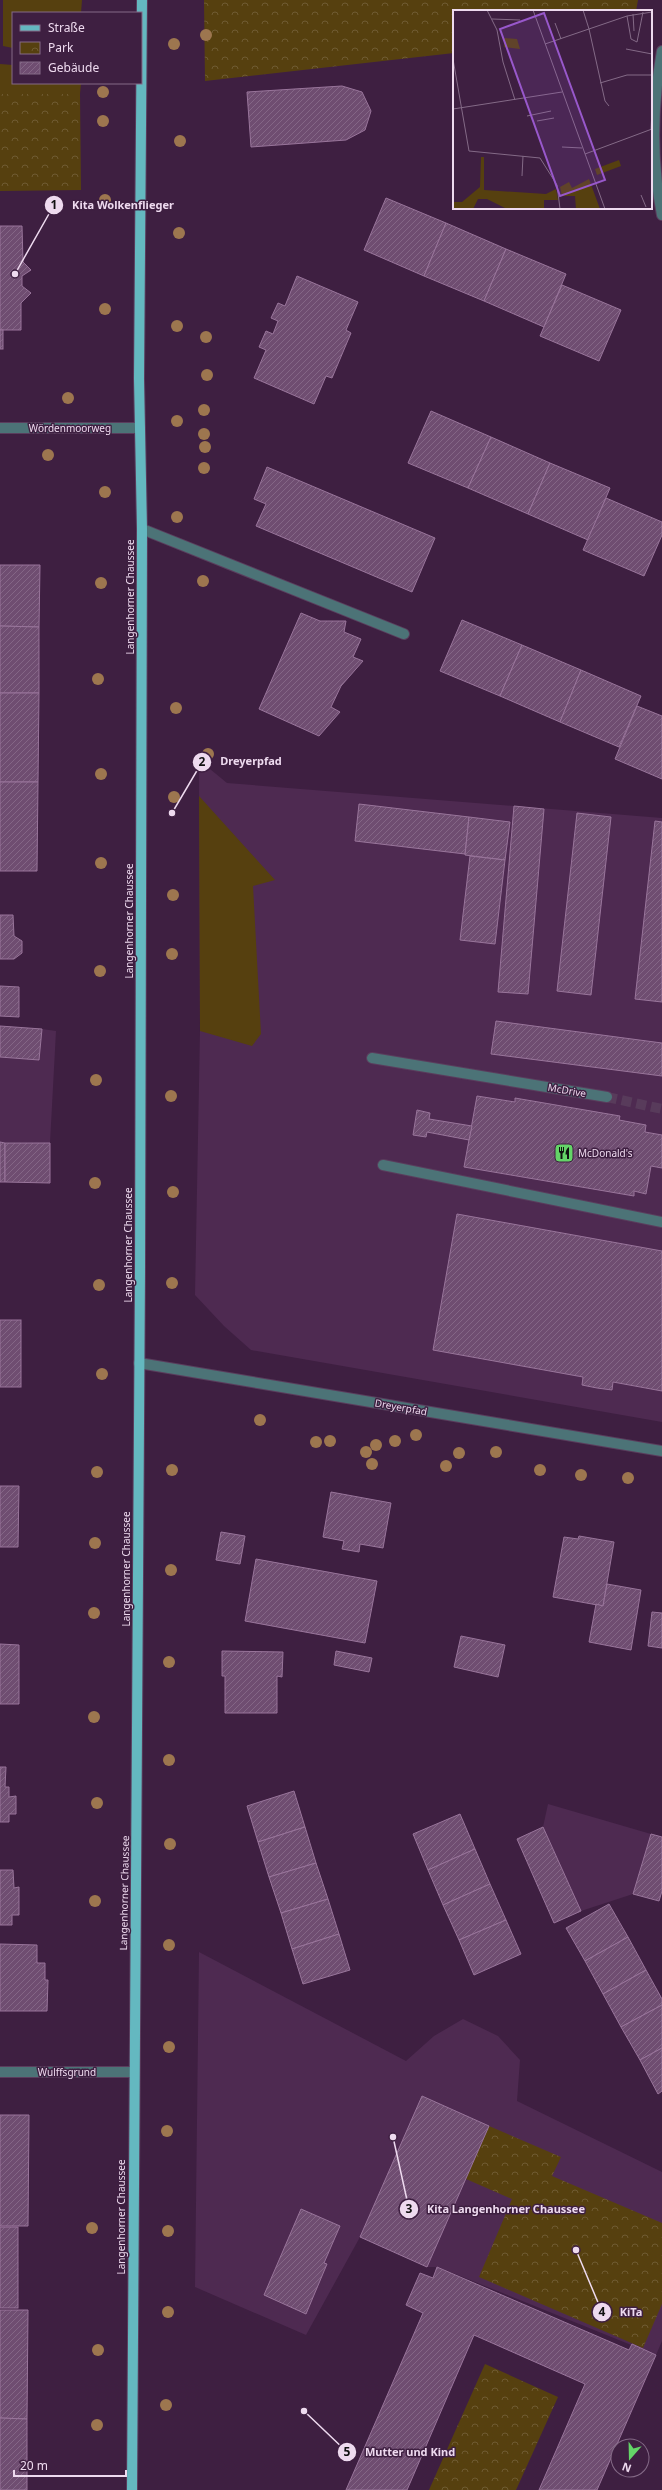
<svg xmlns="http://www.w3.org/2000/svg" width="662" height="2490" font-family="'Noto Sans',sans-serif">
<defs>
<pattern id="park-crowns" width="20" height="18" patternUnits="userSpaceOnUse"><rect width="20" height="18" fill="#56400f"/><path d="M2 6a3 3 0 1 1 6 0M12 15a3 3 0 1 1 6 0" fill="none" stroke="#6f5b32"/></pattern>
<pattern id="building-hatch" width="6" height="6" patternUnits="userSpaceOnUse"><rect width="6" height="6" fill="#6f4d71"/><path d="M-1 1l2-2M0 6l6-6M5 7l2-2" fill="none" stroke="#846686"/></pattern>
</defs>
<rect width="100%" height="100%" fill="#3e1f41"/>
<g fill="#4e2a51">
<polygon points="199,760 227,783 662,818 662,1422 251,1350 224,1326 195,1295 200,1031"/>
<polygon points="42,1029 56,1031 50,1143 0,1142 0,1057 39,1060"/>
<polygon points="548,1804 651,1834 633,1894 581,1911 543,1827"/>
<polygon points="199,1952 406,2061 434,2036 463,2019 498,2036 520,2060 517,2101 662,2172 662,2341 656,2355 438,2267 427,2267 360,2237 306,2335 195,2287"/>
</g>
<g fill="#56400f">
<polygon points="3,0 82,0 81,13 13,13 13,48 3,46"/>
<polygon points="0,64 13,65 13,83 81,83 80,94 0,94"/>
<polygon points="199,796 275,880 253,886 261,1034 252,1046 200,1031"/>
</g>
<g fill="url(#park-crowns)">
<polygon points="204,0 638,0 636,11 454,11 454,53 205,81"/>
<polygon points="0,94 80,94 81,190 0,191"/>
<polygon points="489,2126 561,2157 552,2176 662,2223 662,2304 643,2348 479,2277 512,2199 466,2179"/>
<polygon points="485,2364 558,2397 516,2490 429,2490"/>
</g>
<g fill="url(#building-hatch)" stroke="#99759b">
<polygon points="342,86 362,92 371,111 365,130 346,140 251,147 247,92"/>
<polygon points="386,198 446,223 424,276 364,250"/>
<polygon points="446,223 506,249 484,301 424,276"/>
<polygon points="0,226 22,226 23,262 31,270 22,276 22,286 31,293 21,303 21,330 0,330"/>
<polygon points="506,249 566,274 544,327 484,301"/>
<polygon points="297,276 358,302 346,330 351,333 332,378 326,376 314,404 254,378 266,350 259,347 266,331 273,334 278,321 271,318 278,303 285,306"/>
<polygon points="562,285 621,310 599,361 540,336"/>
<rect x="0" y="330" width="3" height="19"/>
<polygon points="431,411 491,437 468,488 408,463"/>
<polygon points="491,437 550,463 528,514 468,488"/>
<polygon points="550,463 610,488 588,540 528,514"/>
<polygon points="267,467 435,538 412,592 256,526 266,504 254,499"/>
<polygon points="606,498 662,522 662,535 644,576 583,550"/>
<polygon points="0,565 40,565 39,627 0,626"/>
<polygon points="301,613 320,621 346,621 344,632 361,639 353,657 363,661 341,686 331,707 340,712 319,736 259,709"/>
<polygon points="462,620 522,645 500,696 440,671"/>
<polygon points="0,626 39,627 39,693 0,693"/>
<polygon points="522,645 581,670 560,722 500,696"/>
<polygon points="581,670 641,696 619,747 560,722"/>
<polygon points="0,693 39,693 38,782 0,782"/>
<polygon points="637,706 662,716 662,779 615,759"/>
<polygon points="0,782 38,782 37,871 0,871"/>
<polygon points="359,804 469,817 465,854 355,841"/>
<polygon points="514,806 544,809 528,994 498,992"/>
<polygon points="577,813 611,817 591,995 557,991"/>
<polygon points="469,817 510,822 505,860 465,855"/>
<polygon points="655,821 662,822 662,1002 635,999"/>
<polygon points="470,856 505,860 495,944 460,940"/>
<polygon points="0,915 13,915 14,936 22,941 22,953 14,959 0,959"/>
<polygon points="0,986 19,987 19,1017 0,1016"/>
<polygon points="496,1021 662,1043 662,1076 491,1054"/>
<polygon points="0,1026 42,1029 39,1060 0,1057"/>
<polygon points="477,1096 515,1102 515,1098 620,1116 619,1120 646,1125 645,1132 662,1135 662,1168 651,1166 646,1194 634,1191 634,1196 464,1167"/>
<polygon points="417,1110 430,1113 429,1119 472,1126 469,1140 427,1132 426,1137 413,1135"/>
<polygon points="0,1142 5,1143 5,1182 0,1182"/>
<polygon points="5,1143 50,1143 50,1183 5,1182"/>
<polygon points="457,1214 662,1251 662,1391 613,1382 612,1390 597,1388 582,1385 583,1377 433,1350"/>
<rect x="0" y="1320" width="21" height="67"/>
<polygon points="0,1486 19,1486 18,1547 0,1547"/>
<polygon points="331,1492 391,1503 383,1548 360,1544 359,1552 342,1549 344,1541 323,1537"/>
<polygon points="221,1532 245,1536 240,1564 216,1560"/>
<polygon points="579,1536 614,1542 603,1606 553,1597 564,1537 578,1539"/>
<polygon points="256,1559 377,1581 365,1643 245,1621"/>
<polygon points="607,1584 641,1590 631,1650 589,1642 596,1604 603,1606"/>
<polygon points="652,1612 662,1613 662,1648 648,1646"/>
<polygon points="461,1636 505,1645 498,1677 454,1667"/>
<polygon points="0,1644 19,1645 19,1704 0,1704"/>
<polygon points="222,1651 283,1652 282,1677 277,1676 277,1713 225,1713 225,1676 222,1676"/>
<polygon points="336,1651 372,1658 369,1672 334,1665"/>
<polygon points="0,1767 6,1767 5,1787 9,1787 9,1797 16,1796 16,1814 9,1814 9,1822 0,1822"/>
<polygon points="294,1791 305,1827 258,1842 247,1806"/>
<polygon points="460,1814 475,1849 428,1870 413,1834"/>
<polygon points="305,1827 316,1863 269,1877 258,1842"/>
<polygon points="543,1827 581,1911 554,1923 517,1839"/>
<polygon points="651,1834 662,1837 662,1891 659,1901 633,1894"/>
<polygon points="475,1849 490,1884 443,1905 428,1870"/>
<polygon points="316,1863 328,1899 281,1913 269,1877"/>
<polygon points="0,1870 13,1870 14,1888 19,1887 19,1915 12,1915 12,1925 0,1925"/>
<polygon points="490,1884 506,1920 459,1940 443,1905"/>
<polygon points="328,1899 339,1934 292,1949 281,1913"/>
<polygon points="609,1904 628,1937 585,1961 566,1928"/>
<polygon points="506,1920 521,1954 474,1975 459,1940"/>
<polygon points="339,1934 350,1970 303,1984 292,1949"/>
<polygon points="628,1937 646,1970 603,1994 585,1961"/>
<polygon points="0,1944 37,1945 37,1963 45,1963 45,1980 48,1980 47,2011 0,2011"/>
<polygon points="646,1970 662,1999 662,2005 621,2027 603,1994"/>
<polygon points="662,2005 662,2048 640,2060 621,2027"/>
<polygon points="662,2048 662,2091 658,2094 640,2060"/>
<polygon points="422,2096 489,2126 427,2267 360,2237"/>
<polygon points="0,2115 29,2115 28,2226 0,2226"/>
<polygon points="301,2209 340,2226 324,2263 327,2264 306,2314 264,2295"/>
<rect x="0" y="2227" width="18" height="81"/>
<polygon points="437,2267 629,2350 632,2344 656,2355 597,2490 539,2490 585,2384 474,2335 407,2490 346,2490 423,2313 406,2305 420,2273 433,2278"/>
<polygon points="0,2310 28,2310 27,2419 0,2418"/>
<polygon points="0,2418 27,2419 27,2490 0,2490"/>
</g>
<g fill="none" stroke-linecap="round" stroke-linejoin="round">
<polyline stroke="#583b5b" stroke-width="10" stroke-dasharray="10 5" stroke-linecap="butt" points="607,1097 662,1109"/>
<defs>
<g id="minor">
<path d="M662,51C652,106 651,160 662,215"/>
<polyline points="0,428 140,428"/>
<polyline points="142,529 404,634"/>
<polyline points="372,1058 607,1097"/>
<polyline points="383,1165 662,1222"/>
<polyline points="139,1363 662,1451"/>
<polyline points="0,2072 134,2072"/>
</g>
<polyline id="major" points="132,2490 140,1272 142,529 139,379 142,0"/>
</defs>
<use href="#minor" stroke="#5a3d5d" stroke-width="12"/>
<use href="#major" stroke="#5a3d5d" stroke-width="12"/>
<use href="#minor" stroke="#4c7377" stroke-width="10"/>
<use href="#major" stroke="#64b8c0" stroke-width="10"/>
</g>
<g fill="#9d764f">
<circle cx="206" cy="35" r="6"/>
<circle cx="174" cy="44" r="6"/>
<circle cx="103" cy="92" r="6"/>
<circle cx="103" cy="121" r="6"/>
<circle cx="180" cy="141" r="6"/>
<circle cx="105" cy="200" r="6"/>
<circle cx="179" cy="233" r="6"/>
<circle cx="105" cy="309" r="6"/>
<circle cx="177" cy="326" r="6"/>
<circle cx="206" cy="337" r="6"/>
<circle cx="207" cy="375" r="6"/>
<circle cx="68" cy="398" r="6"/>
<circle cx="204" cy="410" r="6"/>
<circle cx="177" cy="421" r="6"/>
<circle cx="204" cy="434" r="6"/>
<circle cx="205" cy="447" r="6"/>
<circle cx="48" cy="455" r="6"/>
<circle cx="204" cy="468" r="6"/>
<circle cx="105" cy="492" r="6"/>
<circle cx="177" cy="517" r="6"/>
<circle cx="203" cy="581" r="6"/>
<circle cx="101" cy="583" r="6"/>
<circle cx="98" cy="679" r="6"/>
<circle cx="176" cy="708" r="6"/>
<circle cx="208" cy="754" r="6"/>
<circle cx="101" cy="774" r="6"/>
<circle cx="174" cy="797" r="6"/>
<circle cx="101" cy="863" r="6"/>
<circle cx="173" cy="895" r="6"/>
<circle cx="172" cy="954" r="6"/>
<circle cx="100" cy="971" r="6"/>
<circle cx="96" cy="1080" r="6"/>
<circle cx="171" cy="1096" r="6"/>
<circle cx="95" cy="1183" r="6"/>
<circle cx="173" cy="1192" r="6"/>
<circle cx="172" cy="1283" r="6"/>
<circle cx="99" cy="1285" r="6"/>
<circle cx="102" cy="1374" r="6"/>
<circle cx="260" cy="1420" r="6"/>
<circle cx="416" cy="1435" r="6"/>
<circle cx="330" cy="1441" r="6"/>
<circle cx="395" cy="1441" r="6"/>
<circle cx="316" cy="1442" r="6"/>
<circle cx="376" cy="1445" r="6"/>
<circle cx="366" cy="1452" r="6"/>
<circle cx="496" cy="1452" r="6"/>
<circle cx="459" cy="1453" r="6"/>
<circle cx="372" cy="1464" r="6"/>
<circle cx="446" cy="1466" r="6"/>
<circle cx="172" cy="1470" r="6"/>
<circle cx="540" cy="1470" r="6"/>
<circle cx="97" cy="1472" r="6"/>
<circle cx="581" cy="1475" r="6"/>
<circle cx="628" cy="1478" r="6"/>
<circle cx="95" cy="1543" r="6"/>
<circle cx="171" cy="1570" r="6"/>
<circle cx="94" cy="1613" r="6"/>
<circle cx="169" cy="1662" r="6"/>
<circle cx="94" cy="1717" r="6"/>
<circle cx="169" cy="1760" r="6"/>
<circle cx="97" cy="1803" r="6"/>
<circle cx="170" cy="1844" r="6"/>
<circle cx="95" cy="1901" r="6"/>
<circle cx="169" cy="1945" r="6"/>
<circle cx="169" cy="2047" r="6"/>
<circle cx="167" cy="2131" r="6"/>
<circle cx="92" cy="2228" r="6"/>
<circle cx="168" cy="2231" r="6"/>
<circle cx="168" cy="2312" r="6"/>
<circle cx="98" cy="2350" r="6"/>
<circle cx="166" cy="2405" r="6"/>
<circle cx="97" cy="2425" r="6"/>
</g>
<defs>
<symbol id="restaurant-square" viewBox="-11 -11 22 22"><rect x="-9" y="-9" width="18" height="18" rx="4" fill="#64d468" stroke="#3e1f41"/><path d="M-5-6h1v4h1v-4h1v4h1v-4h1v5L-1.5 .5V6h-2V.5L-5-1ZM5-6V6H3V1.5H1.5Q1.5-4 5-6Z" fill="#111"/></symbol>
</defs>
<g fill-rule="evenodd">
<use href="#restaurant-square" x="553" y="1142" width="22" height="22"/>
</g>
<g text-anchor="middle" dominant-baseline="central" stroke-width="3" stroke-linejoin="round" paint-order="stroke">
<g font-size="10" fill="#eedaef" stroke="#3e1f41">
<text x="70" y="428">Wördenmoorweg</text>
<text transform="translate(130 597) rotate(-90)">Langenhorner Chaussee</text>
<text transform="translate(129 921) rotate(-90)">Langenhorner Chaussee</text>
<text transform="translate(567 1090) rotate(10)">McDrive</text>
<text transform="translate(128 1245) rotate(-90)">Langenhorner Chaussee</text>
<text transform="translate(401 1407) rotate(10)">Dreyerpfad</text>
<text transform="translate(126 1569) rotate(-90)">Langenhorner Chaussee</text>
<text transform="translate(124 1893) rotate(-89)">Langenhorner Chaussee</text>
<text x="67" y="2072">Wulffsgrund</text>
<text transform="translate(121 2217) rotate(-90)">Langenhorner Chaussee</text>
</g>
<g font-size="10" fill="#eedaef" stroke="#3e1f41" text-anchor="start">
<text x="578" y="1153">McDonald's</text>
</g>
</g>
<g transform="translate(453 10)">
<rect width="199" height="199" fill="#3e1f41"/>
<path d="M51,28L64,29L67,39L51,37ZM28,147H31V180L93,184L103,179L105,190H91V199H54L34,189H25L20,199H0V192H9L27,177ZM166,150L168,156L144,165L142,159ZM136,169L147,199H123L122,186H109L107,177L116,172L119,178Z" fill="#56400f"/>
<path fill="none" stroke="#846a87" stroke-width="1" d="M34,0L44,20L50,52L62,90M80,0L152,199M130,0L136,19L152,91L156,96M180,4L181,21M174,6L178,29L184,32L190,2M39,9L67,10M102,13L108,29M92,34L174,6L199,2M173,39L199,44M0,49L16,141L87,148L104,175L107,199M147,73L174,65H199M0,99L109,82M74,106L98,101M84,111L101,108M198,120L199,99M109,137L129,138M132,144L199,119M69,166L70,146M188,185L193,197"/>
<path fill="#9858cb" fill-opacity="0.15" stroke="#9858cb" stroke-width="2" d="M91,3L152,170L107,186L47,19Z"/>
<rect width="199" height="199" fill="none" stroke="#eedaef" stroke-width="2"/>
</g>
<path fill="none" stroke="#eedaef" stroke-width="1.5" d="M15 274L54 205M172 813L202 762M393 2137L409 2209M576 2250L602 2312M304 2411L347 2452"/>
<g fill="#eedaef" stroke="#3e1f41" stroke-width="1.5">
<circle cx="15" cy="274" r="4"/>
<circle cx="172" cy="813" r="4"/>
<circle cx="393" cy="2137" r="4"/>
<circle cx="576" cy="2250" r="4"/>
<circle cx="304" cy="2411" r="4"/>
<circle cx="54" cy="205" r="10"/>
<circle cx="202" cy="762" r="10"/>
<circle cx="409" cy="2209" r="10"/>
<circle cx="602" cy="2312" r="10"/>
<circle cx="347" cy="2452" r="10"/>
</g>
<g font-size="12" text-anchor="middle" font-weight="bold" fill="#111">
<text x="54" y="209">1</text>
<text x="202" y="766">2</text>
<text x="409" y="2213">3</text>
<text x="602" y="2316">4</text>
<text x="347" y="2456">5</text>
</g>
<g font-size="11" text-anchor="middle" font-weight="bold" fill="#eedaef" stroke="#3e1f41" stroke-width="3" stroke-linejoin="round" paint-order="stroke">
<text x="123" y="209">Kita Wolkenflieger</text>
<text x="251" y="765">Dreyerpfad</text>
<text x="506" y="2213">Kita Langenhorner Chaussee</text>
<text x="631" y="2316">KiTa</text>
<text x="410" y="2456">Mutter und Kind</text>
</g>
<rect x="12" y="12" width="130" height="72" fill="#3e1f41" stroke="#846a87"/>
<rect x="20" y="25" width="20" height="6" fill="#64b8c0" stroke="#846a87"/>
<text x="48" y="32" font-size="12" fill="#eedaef">Straße</text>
<rect x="20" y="42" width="20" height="12" fill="url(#park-crowns)" stroke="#846a87"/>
<text x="48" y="52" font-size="12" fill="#eedaef">Park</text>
<rect x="20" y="62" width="20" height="12" fill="url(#building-hatch)" stroke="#846a87"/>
<text x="48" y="72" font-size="12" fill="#eedaef">Gebäude</text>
<g transform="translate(630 2458) rotate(200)"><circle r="19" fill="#3e1f41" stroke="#846a87"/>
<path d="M0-3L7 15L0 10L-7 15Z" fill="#64d468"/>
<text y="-6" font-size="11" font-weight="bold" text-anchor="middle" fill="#eedaef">N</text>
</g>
<path d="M14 2470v6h112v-6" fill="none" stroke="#eedaef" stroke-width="2"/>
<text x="20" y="2470" font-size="12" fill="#eedaef" stroke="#3e1f41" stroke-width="3" paint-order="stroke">20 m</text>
</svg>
